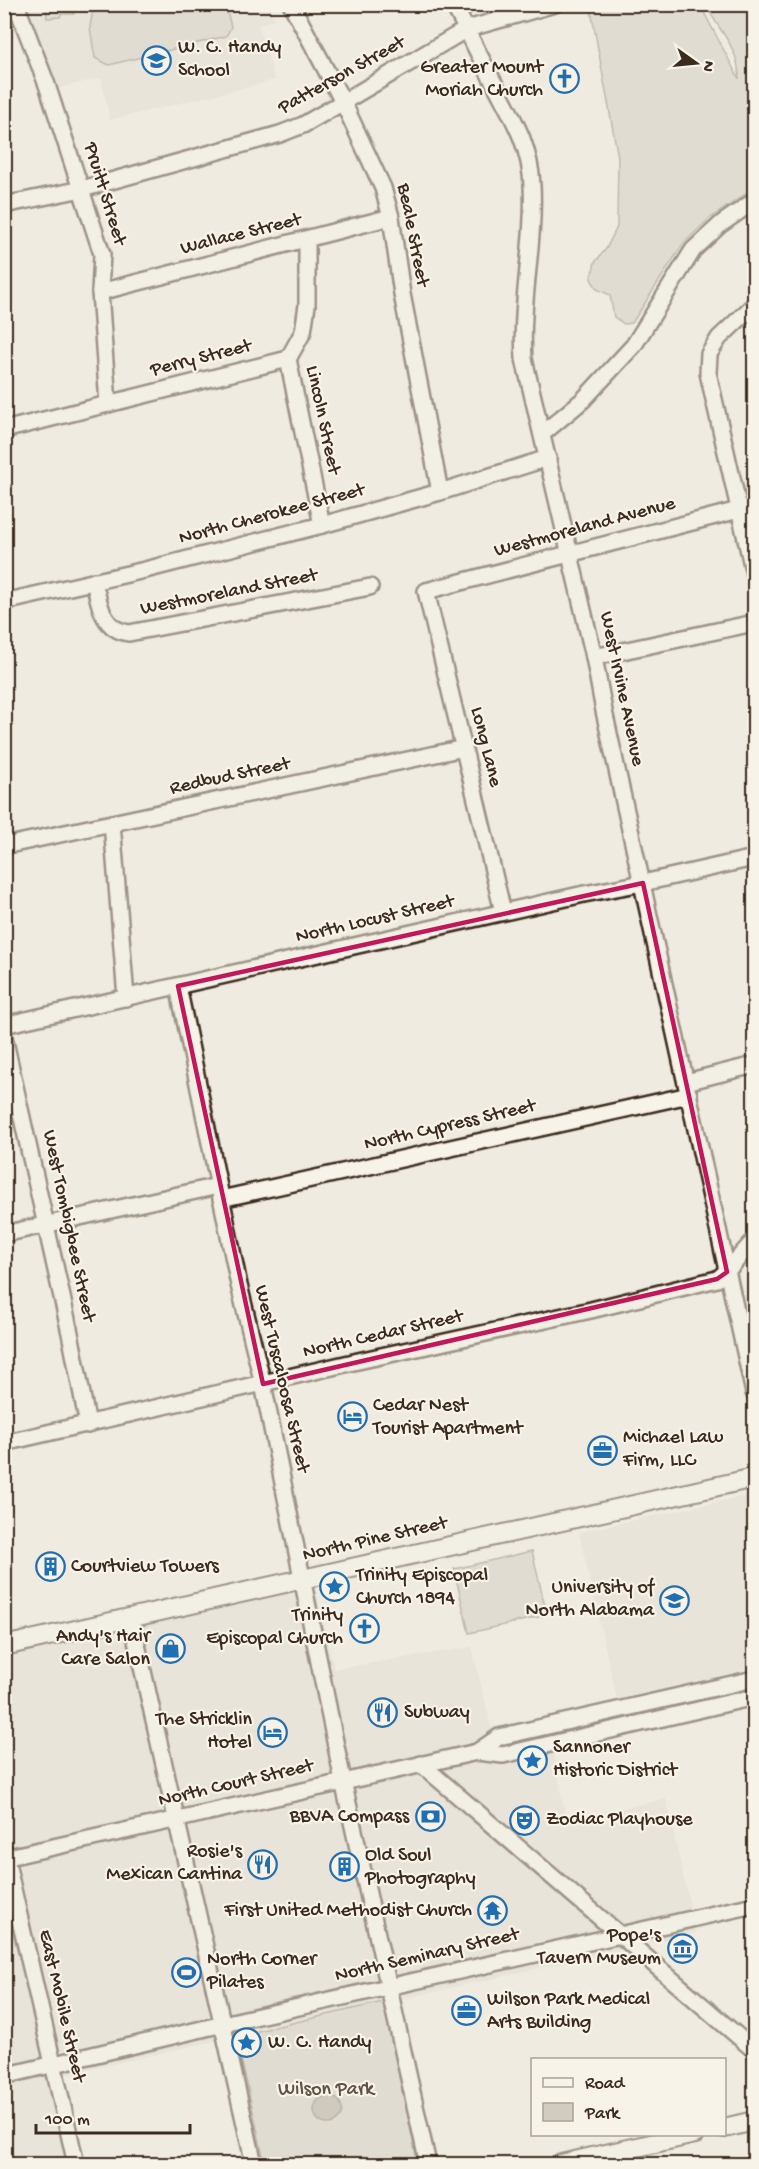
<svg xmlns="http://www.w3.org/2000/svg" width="759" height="2169" font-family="'Gochi Hand',sans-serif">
<rect width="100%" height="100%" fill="#efebe0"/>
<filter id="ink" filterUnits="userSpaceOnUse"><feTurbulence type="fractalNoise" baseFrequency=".0167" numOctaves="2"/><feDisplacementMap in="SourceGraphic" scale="12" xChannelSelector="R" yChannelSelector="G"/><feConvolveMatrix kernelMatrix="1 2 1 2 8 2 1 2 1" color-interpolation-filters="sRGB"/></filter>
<g filter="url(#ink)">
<g fill="#e0dbd0">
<polygon points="25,5 269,5 274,19 258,25 275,80 110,120 101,78 54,89"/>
<polygon points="754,1310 754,1363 743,1312"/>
<polygon points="754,1494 754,1668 617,1699 579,1532"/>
<polygon points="311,1569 334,1669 472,1647 491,1727 547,1717 566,1820 666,1799 696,1933 64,2075 85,2164 5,2164 4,1643"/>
</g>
<g fill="#d1cbc0" stroke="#867a6f" stroke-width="1.5">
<polygon points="225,4 231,27 226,36 109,65 95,58 90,27 94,5"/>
<polygon points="46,5 74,5 74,14 61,14 60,17 47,18"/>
<path d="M590,5H700L739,79C739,46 719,32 706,5H754V188L709,219L683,244L632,323L624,324L614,317L610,295L597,289L591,279L595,262L606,249L617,227L618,157Z"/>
<polygon points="532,1551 547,1615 469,1633 454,1569"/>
<polygon points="383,2002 418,2164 265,2164 236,2036"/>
</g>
<circle fill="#aaa296" stroke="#7e7266" stroke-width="1.5" cx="328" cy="2110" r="14"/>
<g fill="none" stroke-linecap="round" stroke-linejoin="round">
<defs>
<g id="minor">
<polyline points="16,4 47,85 102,254 100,292 108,404"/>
<polyline points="291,4 343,102 383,188 391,217 402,294 440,492"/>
<path d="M453,4C469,33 482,62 498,90C515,122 530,147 532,185C535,243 520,301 524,359L594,657L604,711L754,1393"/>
<polyline points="4,205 82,189 280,134 303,125 343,102 467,29 555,4"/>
<polyline points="100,292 391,217"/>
<polyline points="754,305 719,338 709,354 708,373 754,574"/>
<polyline points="288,359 322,525"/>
<polyline points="4,430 288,359 303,332 307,305 307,240"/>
<polyline points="542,434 583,400 634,345 693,250 721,224 754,201"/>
<path d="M94,581C99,603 102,630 129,633L370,587"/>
<polyline points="4,602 145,570 322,525 440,492 548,458"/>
<polyline points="594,657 754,623"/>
<polyline points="112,823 126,998"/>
<polyline points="4,846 464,748"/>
<polyline points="503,912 426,591 754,506"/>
<polyline points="178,986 239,1285 263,1384 343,1781 428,2164"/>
<polyline points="4,1025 584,894 643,883 754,858"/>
<polyline points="4,1037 70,1333 88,1425"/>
<polyline points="686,1082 754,1065"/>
<polyline points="221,1199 689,1095"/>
<polyline points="4,1234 218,1186"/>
<path d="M4,1443L358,1361L591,1310L717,1279C732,1269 741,1253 754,1241"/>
<polyline points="131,1618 254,2164"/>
<polyline points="477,1752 503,1755 754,1697"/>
<polyline points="421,1764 754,2050"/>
<polyline points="4,1850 76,2164"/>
<polyline points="4,1858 477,1752 499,1737 754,1679"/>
<polyline points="4,2076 223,2024 754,1905"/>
</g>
<g id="major">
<polyline points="4,1646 754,1478"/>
<polyline points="724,2128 754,2121"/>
<polyline points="561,2164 695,2134"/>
</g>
</defs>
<use href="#minor" stroke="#3b2a1e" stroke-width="20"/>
<use href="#major" stroke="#3b2a1e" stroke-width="22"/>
<use href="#minor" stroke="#f7f3e8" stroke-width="15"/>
<use href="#major" stroke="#f7f3e8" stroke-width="18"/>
</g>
</g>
<path d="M0 0H759V2169H0ZM643,883L727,1272L717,1279L263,1384L178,986Z" fill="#efebe0" fill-opacity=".55" fill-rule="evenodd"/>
<path fill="none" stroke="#c2185b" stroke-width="4.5" stroke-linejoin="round" d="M643,883L727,1272L717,1279L263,1384L178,986Z"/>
<defs>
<symbol id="school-ring" viewBox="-11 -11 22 22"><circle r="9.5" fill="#f7f3e8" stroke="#1f6fb2" stroke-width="1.5"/><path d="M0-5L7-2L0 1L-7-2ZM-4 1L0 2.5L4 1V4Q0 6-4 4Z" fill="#1f6fb2"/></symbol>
<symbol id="church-ring" viewBox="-11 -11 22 22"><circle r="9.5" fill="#f7f3e8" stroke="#1f6fb2" stroke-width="1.5"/><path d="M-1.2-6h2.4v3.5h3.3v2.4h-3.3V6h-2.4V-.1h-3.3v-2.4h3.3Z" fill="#1f6fb2"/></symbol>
<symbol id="hotel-ring" viewBox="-11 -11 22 22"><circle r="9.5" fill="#f7f3e8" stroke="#1f6fb2" stroke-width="1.5"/><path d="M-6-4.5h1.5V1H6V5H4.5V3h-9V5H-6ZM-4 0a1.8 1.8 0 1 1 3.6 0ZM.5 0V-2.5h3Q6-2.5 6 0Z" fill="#1f6fb2"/></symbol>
<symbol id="office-ring" viewBox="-11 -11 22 22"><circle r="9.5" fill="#f7f3e8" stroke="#1f6fb2" stroke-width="1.5"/><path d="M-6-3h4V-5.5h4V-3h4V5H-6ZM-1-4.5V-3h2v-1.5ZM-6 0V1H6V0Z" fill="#1f6fb2"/></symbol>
<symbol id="building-ring" viewBox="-11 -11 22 22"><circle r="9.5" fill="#f7f3e8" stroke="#1f6fb2" stroke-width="1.5"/><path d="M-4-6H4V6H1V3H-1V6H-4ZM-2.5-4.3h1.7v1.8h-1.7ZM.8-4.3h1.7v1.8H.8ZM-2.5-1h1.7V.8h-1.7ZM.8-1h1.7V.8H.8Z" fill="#1f6fb2"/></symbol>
<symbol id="sight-ring" viewBox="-11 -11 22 22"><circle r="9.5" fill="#f7f3e8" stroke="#1f6fb2" stroke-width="1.5"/><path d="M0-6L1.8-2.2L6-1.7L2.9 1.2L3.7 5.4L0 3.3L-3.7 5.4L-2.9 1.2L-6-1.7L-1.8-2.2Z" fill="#1f6fb2"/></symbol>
<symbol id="university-ring" viewBox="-11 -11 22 22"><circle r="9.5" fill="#f7f3e8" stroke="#1f6fb2" stroke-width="1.5"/><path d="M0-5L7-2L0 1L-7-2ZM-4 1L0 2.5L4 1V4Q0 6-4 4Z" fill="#1f6fb2"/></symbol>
<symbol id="shop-ring" viewBox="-11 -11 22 22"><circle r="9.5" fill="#f7f3e8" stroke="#1f6fb2" stroke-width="1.5"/><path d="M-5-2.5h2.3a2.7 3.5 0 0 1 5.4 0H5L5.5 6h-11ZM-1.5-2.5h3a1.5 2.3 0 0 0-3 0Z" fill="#1f6fb2"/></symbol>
<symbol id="restaurant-ring" viewBox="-11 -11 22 22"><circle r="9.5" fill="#f7f3e8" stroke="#1f6fb2" stroke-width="1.5"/><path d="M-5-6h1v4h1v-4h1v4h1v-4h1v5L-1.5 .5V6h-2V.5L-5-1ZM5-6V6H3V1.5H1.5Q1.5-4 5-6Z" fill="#1f6fb2"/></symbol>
<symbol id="bank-ring" viewBox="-11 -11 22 22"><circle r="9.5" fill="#f7f3e8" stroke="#1f6fb2" stroke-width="1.5"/><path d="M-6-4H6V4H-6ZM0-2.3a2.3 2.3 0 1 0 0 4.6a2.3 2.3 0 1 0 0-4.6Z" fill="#1f6fb2"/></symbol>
<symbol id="theatre-ring" viewBox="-11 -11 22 22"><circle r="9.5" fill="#f7f3e8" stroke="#1f6fb2" stroke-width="1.5"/><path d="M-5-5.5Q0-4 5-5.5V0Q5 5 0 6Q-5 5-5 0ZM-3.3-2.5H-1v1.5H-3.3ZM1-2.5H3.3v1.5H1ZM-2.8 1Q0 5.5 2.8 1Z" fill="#1f6fb2"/></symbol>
<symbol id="temple-ring" viewBox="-11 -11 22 22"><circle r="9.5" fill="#f7f3e8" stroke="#1f6fb2" stroke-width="1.5"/><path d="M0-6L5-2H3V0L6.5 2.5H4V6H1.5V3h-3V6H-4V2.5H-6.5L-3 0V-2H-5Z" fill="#1f6fb2"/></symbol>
<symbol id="museum-ring" viewBox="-11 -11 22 22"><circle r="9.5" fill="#f7f3e8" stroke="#1f6fb2" stroke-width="1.5"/><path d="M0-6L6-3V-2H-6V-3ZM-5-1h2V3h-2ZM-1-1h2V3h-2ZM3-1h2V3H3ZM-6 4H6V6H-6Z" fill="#1f6fb2"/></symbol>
<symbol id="stadium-ring" viewBox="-11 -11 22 22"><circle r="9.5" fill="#f7f3e8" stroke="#1f6fb2" stroke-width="1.5"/><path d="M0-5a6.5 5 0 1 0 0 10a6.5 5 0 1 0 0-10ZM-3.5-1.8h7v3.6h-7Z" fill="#1f6fb2"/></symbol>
</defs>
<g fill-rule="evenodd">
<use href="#school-ring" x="140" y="44" width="33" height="33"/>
<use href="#church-ring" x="548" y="62" width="33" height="33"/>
<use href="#hotel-ring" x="336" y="1400" width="33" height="33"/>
<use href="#office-ring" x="586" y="1434" width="33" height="33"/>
<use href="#building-ring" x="34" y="1550" width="33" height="33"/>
<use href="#sight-ring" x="318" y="1570" width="33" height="33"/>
<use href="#university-ring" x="658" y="1584" width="33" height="33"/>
<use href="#church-ring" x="348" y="1612" width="33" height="33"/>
<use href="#shop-ring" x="154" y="1632" width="33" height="33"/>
<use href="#restaurant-ring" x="366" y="1696" width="33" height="33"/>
<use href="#hotel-ring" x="256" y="1716" width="33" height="33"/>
<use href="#sight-ring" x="516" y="1744" width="33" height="33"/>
<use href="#bank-ring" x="414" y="1800" width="33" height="33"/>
<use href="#theatre-ring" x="508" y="1804" width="33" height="33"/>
<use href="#restaurant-ring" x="246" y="1848" width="33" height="33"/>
<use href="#building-ring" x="328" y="1850" width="33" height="33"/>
<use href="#temple-ring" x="476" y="1894" width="33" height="33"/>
<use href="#museum-ring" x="666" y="1932" width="33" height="33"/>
<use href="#stadium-ring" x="170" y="1956" width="33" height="33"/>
<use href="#office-ring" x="450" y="1994" width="33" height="33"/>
<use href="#sight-ring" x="230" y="2026" width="33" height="33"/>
</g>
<g text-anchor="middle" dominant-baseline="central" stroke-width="4.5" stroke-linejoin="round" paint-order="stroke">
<g font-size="20" fill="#3b2a1e" stroke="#f7f3e8" text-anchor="start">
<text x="178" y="48">W. C. Handy<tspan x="178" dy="23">School</tspan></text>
<text x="543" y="68" text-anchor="end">Greater Mount<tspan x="543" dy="23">Moriah Church</tspan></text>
<text x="373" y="1406">Cedar Nest<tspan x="373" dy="23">Tourist Apartment</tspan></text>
<text x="623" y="1438">Michael Law<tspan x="623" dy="23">Firm, LLC</tspan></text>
<text x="71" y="1567">Courtview Towers</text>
<text x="356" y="1576">Trinity Episcopal<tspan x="356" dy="23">Church 1894</tspan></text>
<text x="654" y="1588" text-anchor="end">University of<tspan x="654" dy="23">North Alabama</tspan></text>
<text x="343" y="1616" text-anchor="end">Trinity<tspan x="343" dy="23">Episcopal Church</tspan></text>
<text x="150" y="1637" text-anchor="end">Andy's Hair<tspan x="150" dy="23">Care Salon</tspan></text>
<text x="404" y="1713">Subway</text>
<text x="252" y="1720" text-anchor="end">The Stricklin<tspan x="252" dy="23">Hotel</tspan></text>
<text x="553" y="1748">Sannoner<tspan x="553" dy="23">Historic District</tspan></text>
<text x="409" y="1817" text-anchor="end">BBVA Compass</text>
<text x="546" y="1820">Zodiac Playhouse</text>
<text x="242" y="1852" text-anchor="end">Rosie's<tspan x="242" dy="23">Mexican Cantina</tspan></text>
<text x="365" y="1856">Old Soul<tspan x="365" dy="23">Photography</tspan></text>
<text x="472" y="1911" text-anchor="end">First United Methodist Church</text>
<text x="661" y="1936" text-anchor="end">Pope's<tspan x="661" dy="23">Tavern Museum</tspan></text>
<text x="207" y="1960">North Corner<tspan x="207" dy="23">Pilates</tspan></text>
<text x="487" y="2000">Wilson Park Medical<tspan x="487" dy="23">Arts Building</tspan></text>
<text x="268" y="2043">W. C. Handy</text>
</g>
<g font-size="20" fill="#3b2a1e" stroke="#f7f3e8">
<text transform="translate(342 76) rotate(-29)">Patterson Street</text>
<text transform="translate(104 194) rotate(73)">Pruitt Street</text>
<text transform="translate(241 235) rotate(-14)">Wallace Street</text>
<text transform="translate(412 235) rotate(79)">Beale Street</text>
<text transform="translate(201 359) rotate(-14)">Perry Street</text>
<text transform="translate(322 420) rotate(78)">Lincoln Street</text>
<text transform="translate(272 515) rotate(-15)">North Cherokee Street</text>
<text transform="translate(585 528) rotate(-15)">Westmoreland Avenue</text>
<text transform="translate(229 593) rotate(-11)">Westmoreland Street</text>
<text transform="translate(621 689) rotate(78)">West Irvine Avenue</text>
<text transform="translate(485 747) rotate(76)">Long Lane</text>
<text transform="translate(230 777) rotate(-12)">Redbud Street</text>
<text transform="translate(375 920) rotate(-13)">North Locust Street</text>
<text transform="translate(450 1126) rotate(-13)">North Cypress Street</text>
<text transform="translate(68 1226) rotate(78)">West Tombigbee Street</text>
<text transform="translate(383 1335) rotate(-13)">North Cedar Street</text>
<text transform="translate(281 1379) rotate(77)">West Tuscaloosa Street</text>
<text transform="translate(375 1540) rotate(-13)">North Pine Street</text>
<text transform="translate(236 1784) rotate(-13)">North Court Street</text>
<text transform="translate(427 1956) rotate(-13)">North Seminary Street</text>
<text transform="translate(61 2006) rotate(77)">East Mobile Street</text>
</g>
<g font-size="20" fill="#605246" stroke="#f7f3e8">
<text x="326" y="2090">Wilson Park</text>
</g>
</g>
<rect width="759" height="2169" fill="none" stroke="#f7f3e8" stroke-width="24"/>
<rect x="12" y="12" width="735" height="2145" fill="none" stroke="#3b2a1e" stroke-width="2" filter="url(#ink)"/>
<rect x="531" y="2058" width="195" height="78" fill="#f7f3e8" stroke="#aca397" stroke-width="1.5"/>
<rect x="543" y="2078" width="30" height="9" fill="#f7f3e8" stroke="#aca397" stroke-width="1.5"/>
<text x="585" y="2088" font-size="18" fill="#3b2a1e">Road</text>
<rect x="543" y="2103" width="30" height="18" fill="#d1cbc0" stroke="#aca397" stroke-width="1.5"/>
<text x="585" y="2118" font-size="18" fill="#3b2a1e">Park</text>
<g transform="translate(696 63) rotate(105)" stroke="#f7f3e8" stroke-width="4.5" paint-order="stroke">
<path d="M0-4.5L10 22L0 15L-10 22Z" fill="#3b2a1e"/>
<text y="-9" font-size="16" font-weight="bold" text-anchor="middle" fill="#3b2a1e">N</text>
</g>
<path d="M36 2124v9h154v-9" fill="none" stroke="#3b2a1e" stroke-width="3"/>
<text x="45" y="2124" font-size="18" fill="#3b2a1e" stroke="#f7f3e8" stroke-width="4.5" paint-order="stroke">100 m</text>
</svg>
